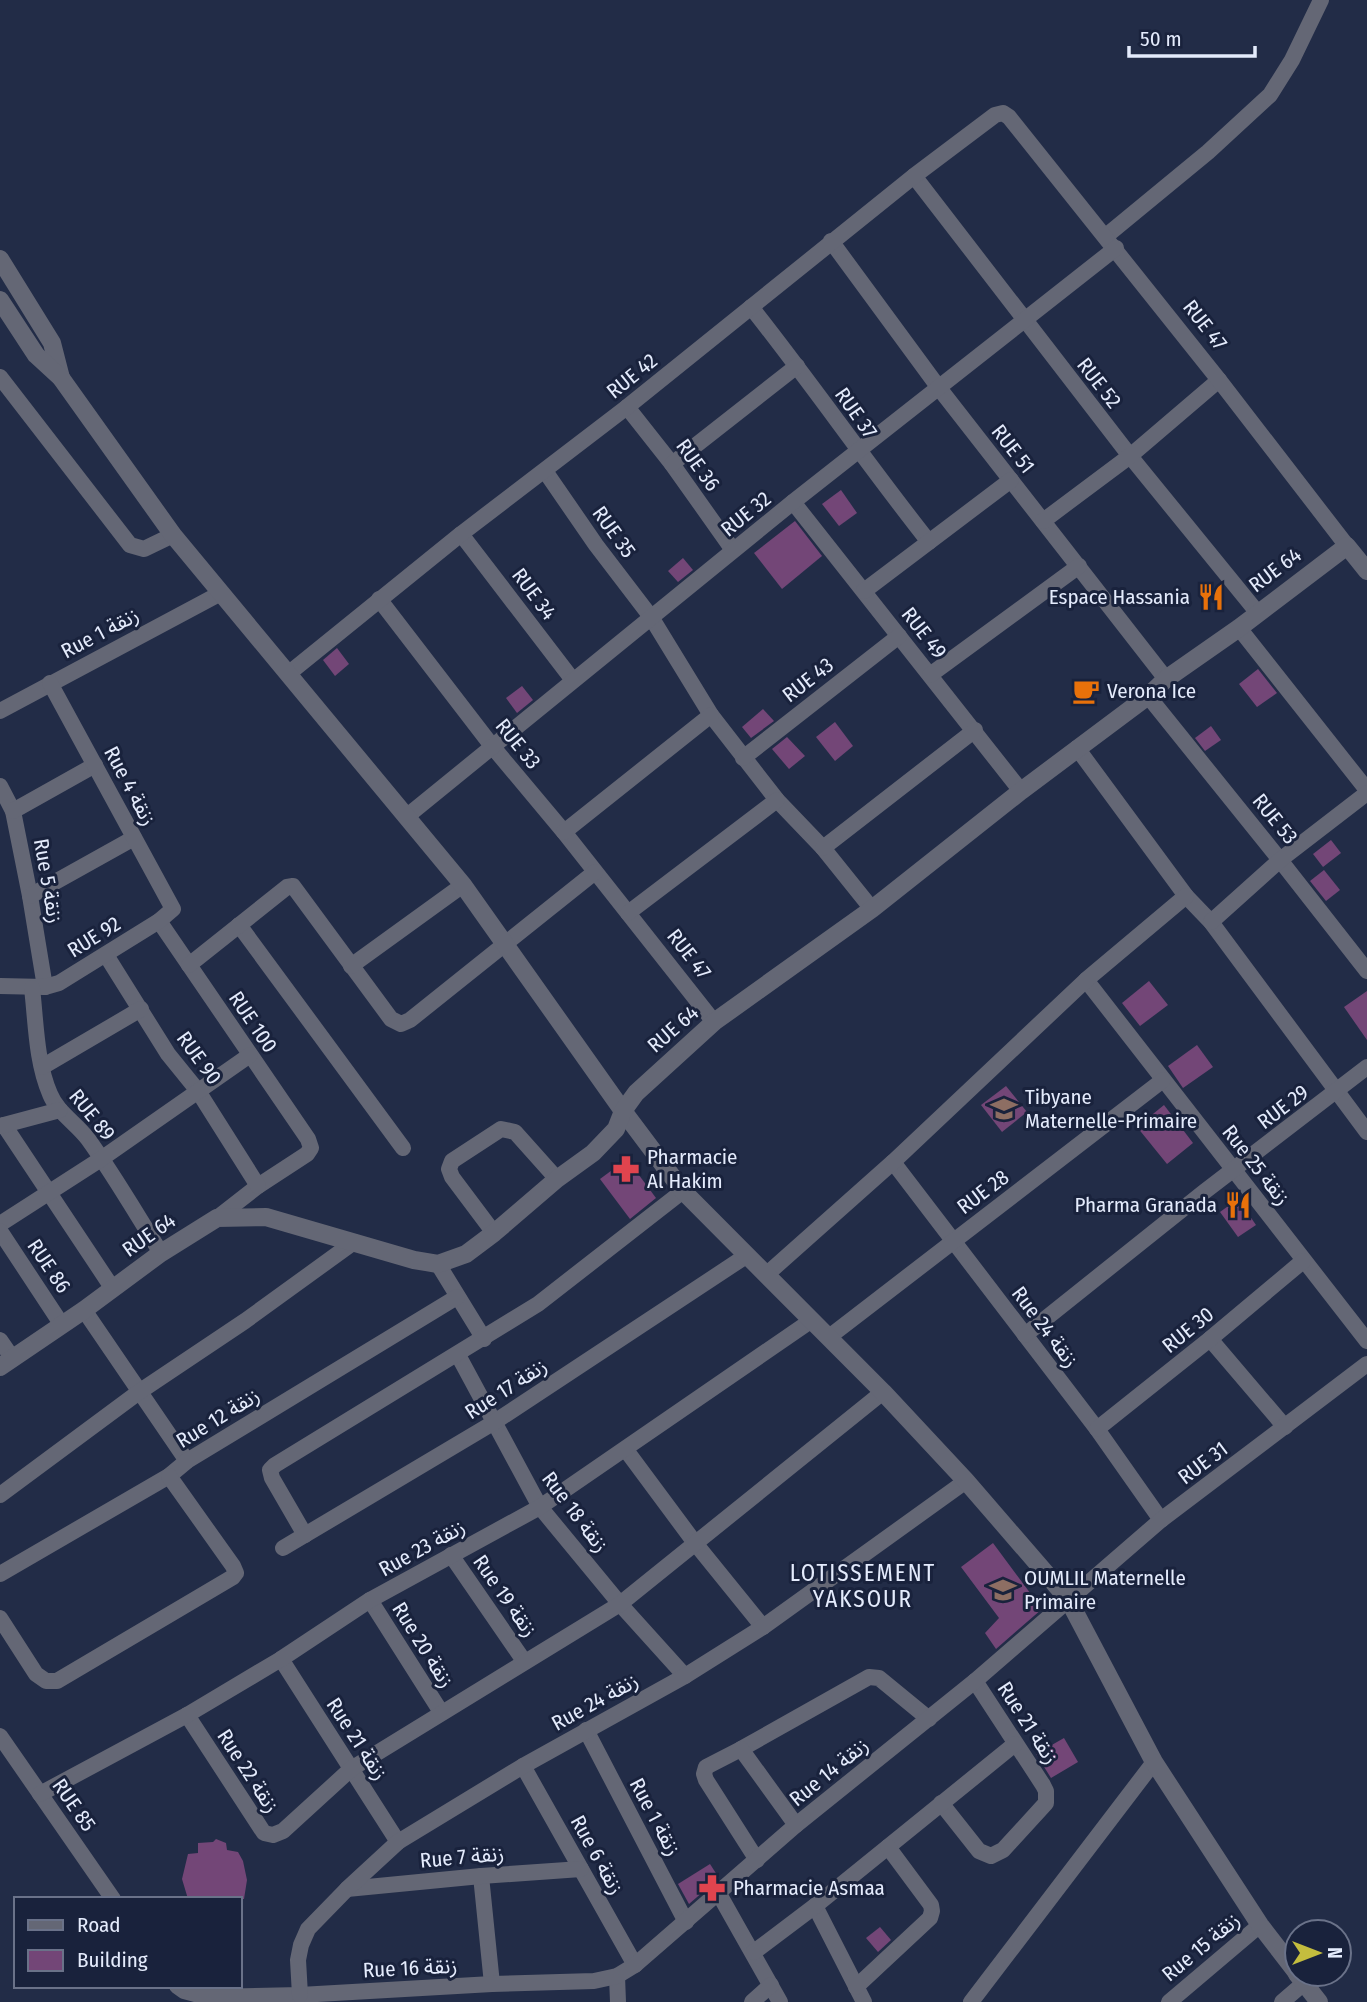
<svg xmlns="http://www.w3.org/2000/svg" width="1367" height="2002" font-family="'Fira Sans Condensed','Noto Sans Arabic',sans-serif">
<rect width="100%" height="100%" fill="#222c47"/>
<g fill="#734677">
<polygon points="841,490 857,513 839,526 822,504"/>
<polygon points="795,521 822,556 782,589 754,553"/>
<polygon points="683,558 693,570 678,582 668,571"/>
<polygon points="337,648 349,664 335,676 323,660"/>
<polygon points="1258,669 1277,693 1257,707 1239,684"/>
<polygon points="522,686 533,700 517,713 506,698"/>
<polygon points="763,709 774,721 751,738 742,727"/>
<polygon points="835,722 853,746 835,761 816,737"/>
<polygon points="1211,726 1221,740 1205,751 1195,738"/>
<polygon points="787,737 805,756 789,769 772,749"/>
<polygon points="1331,840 1341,853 1323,867 1313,854"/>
<polygon points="1324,870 1340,890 1326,901 1310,881"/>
<polygon points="1149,981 1168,1005 1140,1026 1122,1003"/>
<polygon points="1367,991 1367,1040 1344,1007"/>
<polygon points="1197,1045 1213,1067 1183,1088 1168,1066"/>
<polygon points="1006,1086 1027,1112 1002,1132 981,1105"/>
<polygon points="1164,1105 1193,1143 1167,1164 1137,1127"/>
<polygon points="627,1159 656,1198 630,1219 600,1179"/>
<polygon points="1238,1199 1256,1225 1238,1237 1220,1212"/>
<polygon points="993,1543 1042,1609 996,1649 985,1633 999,1618 961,1567"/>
<polygon points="1064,1738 1078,1762 1051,1778 1036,1754"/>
<polygon points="216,1839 226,1843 227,1850 238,1852 243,1861 247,1880 244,1899 188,1899 182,1879 188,1854 198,1853 198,1843 213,1842"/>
<polygon points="710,1864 719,1878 689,1904 678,1884"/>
<polygon points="880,1927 891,1940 878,1952 866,1938"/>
</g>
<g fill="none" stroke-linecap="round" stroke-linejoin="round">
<g stroke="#646775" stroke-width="16">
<polyline points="914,176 1130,456 1257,612"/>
<polyline points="1106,236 1208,152 1270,95 1292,60 1321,0"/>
<polyline points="831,241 939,388 1166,679"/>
<path d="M751,307C812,384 868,465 929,542"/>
<polyline points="0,377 130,545 144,549 173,535"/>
<polyline points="627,407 672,464 733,550"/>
<polyline points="672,464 797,366"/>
<polyline points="545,471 596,545 651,617 711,715 777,800 823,848 872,909"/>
<polyline points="793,502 1021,791"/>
<polyline points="1043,521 1130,456 1219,380"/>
<polyline points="461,534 572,679"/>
<polyline points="864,591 1011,480"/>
<polyline points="379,599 492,746 564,832 714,1022"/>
<polyline points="1239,628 1367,790"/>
<polyline points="288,674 461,534 627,407 914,176 995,115 1003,113 1009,117 1219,380 1347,546"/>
<polyline points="930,675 1079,566"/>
<polyline points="1148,696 1280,860 1367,971"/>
<polyline points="0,711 221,593"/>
<polyline points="1077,748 1186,896 1211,922 1367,1132"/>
<polyline points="743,758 899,636"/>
<polyline points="0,786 13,811 30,896 45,987"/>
<polyline points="13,811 95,765"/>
<polyline points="406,817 793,502 1116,248"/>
<polyline points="564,832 711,715"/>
<polyline points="823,848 975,730"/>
<polyline points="30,896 134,838"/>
<polyline points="628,913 777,800"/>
<polyline points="159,921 308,1139 311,1148 307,1154 258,1186 217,1218"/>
<polyline points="1211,922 1280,860 1367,793"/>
<polyline points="239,925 403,1148"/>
<polyline points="106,955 168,1054 198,1091 258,1186"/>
<polyline points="189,965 287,887 293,886 391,1019 401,1024 410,1020 595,872"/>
<polyline points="351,966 463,885"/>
<polyline points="1086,980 1367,1341"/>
<polyline points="0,986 45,987 59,983 159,921 173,909 50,683"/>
<path d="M32,988C36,1022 36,1062 50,1094C57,1112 76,1123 88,1139C114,1175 137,1215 161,1253"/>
<polyline points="42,1067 141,1009"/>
<polyline points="4,1125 113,1289"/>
<polyline points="0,1126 60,1110"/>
<polyline points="893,1162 1097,1429 1161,1520"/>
<polyline points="0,1224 101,1159 250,1055"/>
<polyline points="0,1231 62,1325"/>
<polyline points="494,1233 452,1177 449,1169 452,1161 501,1129 515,1132 557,1179"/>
<polyline points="438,1264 484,1339"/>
<polyline points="766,1275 893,1162 1086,980 1186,896"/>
<polyline points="84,1310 187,1461"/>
<polyline points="1025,1335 1204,1192 1367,1067"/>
<polyline points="829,1337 1163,1080"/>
<polyline points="1210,1339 1285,1427"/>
<polyline points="0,1340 13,1359"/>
<polyline points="458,1355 540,1507 620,1604 685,1676"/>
<polyline points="1097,1429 1210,1339 1303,1261"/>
<polyline points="626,1450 695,1543 763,1627"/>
<polyline points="0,1495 139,1392 245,1321 354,1242"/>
<polyline points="305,1535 272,1478 270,1470 275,1465 538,1304 683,1191"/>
<polyline points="283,1548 493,1423 746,1256"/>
<polyline points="451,1555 524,1661"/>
<polyline points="0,1574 169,1476 187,1461 457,1297"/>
<polyline points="370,1600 441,1712"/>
<polyline points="0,1618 36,1674 46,1681 57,1681 233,1577 236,1573 233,1566 169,1476"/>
<polyline points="281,1659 398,1842"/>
<polyline points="187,1715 264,1833 273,1835 283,1831 351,1769 620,1604 883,1392"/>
<polyline points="586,1730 686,1922"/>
<polyline points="0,1736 113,1899"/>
<polyline points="741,1749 869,1677 879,1678 929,1719"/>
<polyline points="523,1766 635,1965"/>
<polyline points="40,1794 187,1715 281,1659 370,1600 540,1507 812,1320"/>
<polyline points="941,1803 979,1851 991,1856 1003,1850 1046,1803 1046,1791 1043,1785 975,1681"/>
<polyline points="757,1860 706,1780 704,1774 706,1767 741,1749 796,1825"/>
<polyline points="481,1876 492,1984"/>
<polyline points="347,1889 481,1876 581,1869"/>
<polyline points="719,1894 780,2002"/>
<polyline points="815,1906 864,2002"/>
<polyline points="754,1952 815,1906 1015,1744"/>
<polyline points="617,1976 618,2002"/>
<polyline points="177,1986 184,1991 206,1997 300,1995 492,1984 594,1981 617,1976 635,1965 796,1825 975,1681 1161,1520 1367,1364"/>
<polyline points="856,1987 930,1918 932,1911 931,1905 888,1847"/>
<polyline points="300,1995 298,1960 301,1945 308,1929 347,1889 398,1842 523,1766 685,1676 763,1627 966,1481"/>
<polyline points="752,2002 771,1985"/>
<polyline points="971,2002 1154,1762"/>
<polyline points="1169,2002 1260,1925"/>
<polyline points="1282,2002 1304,1983"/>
</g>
<g stroke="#646775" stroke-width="18">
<polyline points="0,259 52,343 61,378"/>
<polyline points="0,300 36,355 61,378 173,535 463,885 623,1111 683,1191 883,1392 966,1481 1068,1599 1154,1762 1260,1925 1297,1973"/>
<polyline points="0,1367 84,1310 161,1253 217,1218 266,1217 414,1260 438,1264 466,1254 494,1233 557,1179 593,1153 616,1129 623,1111 636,1093 714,1022 872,909 1021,791 1148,696 1166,679 1239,628 1347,546 1367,571"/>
<polyline points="1297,1974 1319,2002"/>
</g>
</g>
<defs>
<symbol id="restaurant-bare" viewBox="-9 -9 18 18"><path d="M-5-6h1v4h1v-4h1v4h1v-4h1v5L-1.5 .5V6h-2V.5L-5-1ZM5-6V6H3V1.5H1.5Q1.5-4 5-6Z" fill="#e8710a" stroke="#19223c" stroke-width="2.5" paint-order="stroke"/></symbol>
<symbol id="cafe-bare" viewBox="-9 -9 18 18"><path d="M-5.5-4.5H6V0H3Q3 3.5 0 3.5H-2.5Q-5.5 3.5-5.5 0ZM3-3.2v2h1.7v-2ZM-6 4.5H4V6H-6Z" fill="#e8710a" stroke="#19223c" stroke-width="2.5" paint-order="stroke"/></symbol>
<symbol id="school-bare" viewBox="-9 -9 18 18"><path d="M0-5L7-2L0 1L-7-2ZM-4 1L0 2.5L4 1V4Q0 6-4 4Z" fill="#8d6e63" stroke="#19223c" stroke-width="2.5" paint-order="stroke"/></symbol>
<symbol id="pharmacy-bare" viewBox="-9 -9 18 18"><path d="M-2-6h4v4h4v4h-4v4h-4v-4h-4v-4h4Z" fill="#e0444e" stroke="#19223c" stroke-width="2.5" paint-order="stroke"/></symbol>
</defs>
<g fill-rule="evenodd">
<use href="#restaurant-bare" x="1192" y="578" width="38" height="38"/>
<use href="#cafe-bare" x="1067" y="672" width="38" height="38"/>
<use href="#school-bare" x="985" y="1090" width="38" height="38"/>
<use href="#pharmacy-bare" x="607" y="1150" width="38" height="38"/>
<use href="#restaurant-bare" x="1219" y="1186" width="38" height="38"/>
<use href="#school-bare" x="984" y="1571" width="38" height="38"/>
<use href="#pharmacy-bare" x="693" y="1869" width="38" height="38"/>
</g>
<g text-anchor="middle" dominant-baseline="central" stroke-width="6" stroke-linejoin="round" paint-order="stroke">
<g font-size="21" fill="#e4ebfc" stroke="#19223c">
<text transform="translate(1205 325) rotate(52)">RUE 47</text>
<text transform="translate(632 376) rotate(-39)">RUE 42</text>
<text transform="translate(1099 383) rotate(52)">RUE 52</text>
<text transform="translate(856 413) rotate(55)">RUE 37</text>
<text transform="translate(1013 449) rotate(52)">RUE 51</text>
<text transform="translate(698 465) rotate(54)">RUE 36</text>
<text transform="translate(746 514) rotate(-39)">RUE 32</text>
<text transform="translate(614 532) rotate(54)">RUE 35</text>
<text transform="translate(1275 570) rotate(-37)">RUE 64</text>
<text transform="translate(534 594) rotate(53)">RUE 34</text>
<text transform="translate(100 633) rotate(-28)">Rue 1 زنقة</text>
<text transform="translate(924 633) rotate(52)">RUE 49</text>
<text transform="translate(808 680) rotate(-38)">RUE 43</text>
<text transform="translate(518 744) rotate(51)">RUE 33</text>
<text transform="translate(130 786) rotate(62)">Rue 4 زنقة</text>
<text transform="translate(1275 819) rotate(51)">RUE 53</text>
<text transform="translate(48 881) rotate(80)">Rue 5 زنقة</text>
<text transform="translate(94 937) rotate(-32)">RUE 92</text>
<text transform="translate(689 954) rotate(52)">RUE 47</text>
<text transform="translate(253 1022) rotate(56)">RUE 100</text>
<text transform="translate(673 1029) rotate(-41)">RUE 64</text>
<text transform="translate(199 1058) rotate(54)">RUE 90</text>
<text transform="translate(1283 1107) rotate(-37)">RUE 29</text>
<text transform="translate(92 1115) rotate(51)">RUE 89</text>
<text transform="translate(1256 1165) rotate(52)">Rue 25 زنقة</text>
<text transform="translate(983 1192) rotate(-37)">RUE 28</text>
<text transform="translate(149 1235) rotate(-35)">RUE 64</text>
<text transform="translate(49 1266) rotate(56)">RUE 86</text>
<text transform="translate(1045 1327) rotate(53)">Rue 24 زنقة</text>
<text transform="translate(1188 1330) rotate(-39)">RUE 30</text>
<text transform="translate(506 1389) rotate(-33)">Rue 17 زنقة</text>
<text transform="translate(218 1418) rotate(-32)">Rue 12 زنقة</text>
<text transform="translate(1203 1463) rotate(-37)">RUE 31</text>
<text transform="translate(575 1512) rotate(53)">Rue 18 زنقة</text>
<text transform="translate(422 1548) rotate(-29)">Rue 23 زنقة</text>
<text transform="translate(505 1596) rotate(55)">Rue 19 زنقة</text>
<text transform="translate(423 1645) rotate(58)">Rue 20 زنقة</text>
<text transform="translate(595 1702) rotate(-29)">Rue 24 زنقة</text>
<text transform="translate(1028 1723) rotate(57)">Rue 21 زنقة</text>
<text transform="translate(357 1739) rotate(57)">Rue 21 زنقة</text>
<text transform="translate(248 1771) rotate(57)">Rue 22 زنقة</text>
<text transform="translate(829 1772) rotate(-39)">Rue 14 زنقة</text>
<text transform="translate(74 1805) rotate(55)">RUE 85</text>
<text transform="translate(655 1817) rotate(62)">Rue 1 زنقة</text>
<text transform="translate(597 1855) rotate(61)">Rue 6 زنقة</text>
<text transform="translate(462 1857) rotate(-5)">Rue 7 زنقة</text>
<text transform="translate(1201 1947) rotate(-40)">Rue 15 زنقة</text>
<text transform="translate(410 1968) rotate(-3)">Rue 16 زنقة</text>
</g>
<g font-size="21" fill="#e4ebfc" stroke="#19223c" text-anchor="start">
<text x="1190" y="597" text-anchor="end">Espace Hassania</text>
<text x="1107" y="691">Verona Ice</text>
<text x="1025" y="1097">Tibyane<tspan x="1025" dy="24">Maternelle-Primaire</tspan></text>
<text x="647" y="1157">Pharmacie<tspan x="647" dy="24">Al Hakim</tspan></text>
<text x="1217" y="1205" text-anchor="end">Pharma Granada</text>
<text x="1024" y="1578">OUMLIL Maternelle<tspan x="1024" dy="24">Primaire</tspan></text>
<text x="733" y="1888">Pharmacie Asmaa</text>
</g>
<g font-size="23" letter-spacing="2" fill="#e4ebfc" stroke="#19223c">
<text x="863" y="1573">LOTISSEMENT<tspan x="863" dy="26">YAKSOUR</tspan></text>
</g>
</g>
<rect x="14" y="1897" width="228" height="91" fill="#19223c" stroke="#6a7289" stroke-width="2"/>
<rect x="28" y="1920" width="35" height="10" fill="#646775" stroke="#6a7289" stroke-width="2"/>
<text x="77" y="1932" font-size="21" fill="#e4ebfc">Road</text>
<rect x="28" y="1950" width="35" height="21" fill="#734677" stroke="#6a7289" stroke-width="2"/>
<text x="77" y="1967" font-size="21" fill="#e4ebfc">Building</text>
<g transform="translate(1318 1953) rotate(90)"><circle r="33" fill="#19223c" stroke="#6a7289" stroke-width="2"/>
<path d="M0-5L12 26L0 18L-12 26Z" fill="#c4bd3e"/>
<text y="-10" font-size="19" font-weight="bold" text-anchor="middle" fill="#e4ebfc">N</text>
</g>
<path d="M1129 46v10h126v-10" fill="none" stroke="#e4ebfc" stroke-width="3.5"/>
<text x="1140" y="46" font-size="21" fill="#e4ebfc" stroke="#19223c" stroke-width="5" paint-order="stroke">50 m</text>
</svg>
